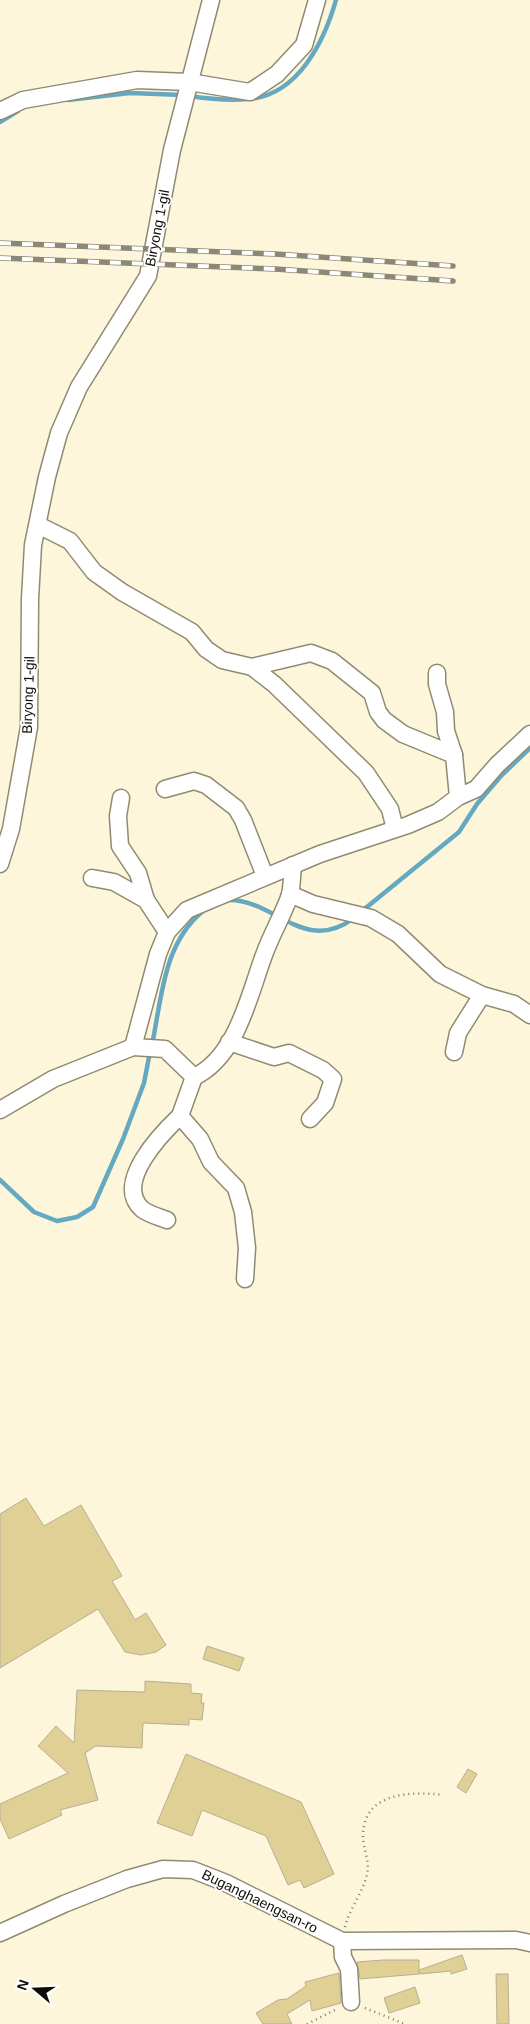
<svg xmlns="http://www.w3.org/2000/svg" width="530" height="2024" font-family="Helvetica,sans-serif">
<rect width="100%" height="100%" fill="#fdf6da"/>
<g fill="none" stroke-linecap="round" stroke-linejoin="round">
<g stroke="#64a9c1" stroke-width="4.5">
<path d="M190,96C209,99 230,101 249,99C298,95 324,42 336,0"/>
<polyline points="68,100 130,93 183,95"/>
<polyline points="0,122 18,111"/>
<path d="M229,900C276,900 304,955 354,918"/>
<polyline points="362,911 459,832 477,804 501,776 530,748"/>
<path d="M152,1045C162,997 163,944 203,911"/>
<polyline points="0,1180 34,1212 57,1221 77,1217 93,1207 123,1139 144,1083 150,1052"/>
</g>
</g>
<g fill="#e0d095" stroke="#b6af95">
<polygon points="26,1498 44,1526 81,1505 122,1576 112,1581 130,1611 135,1620 146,1613 166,1645 156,1652 141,1655 125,1652 98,1609 0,1668 0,1514"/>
<polygon points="207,1646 244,1658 239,1671 203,1659"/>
<polygon points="145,1681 191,1684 191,1693 202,1694 201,1703 204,1703 202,1720 189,1719 189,1725 143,1723 142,1748 96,1746 85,1753 98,1800 60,1810 62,1815 9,1839 0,1819 0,1804 68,1773 38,1746 56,1726 74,1743 77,1690 145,1692"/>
<polygon points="186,1754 301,1802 334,1874 304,1888 300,1880 288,1885 266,1836 202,1810 192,1836 157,1823"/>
<polygon points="468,1769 477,1774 466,1793 457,1787"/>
<polygon points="462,1955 467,1969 451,1974 451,1971 420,1974 419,1970"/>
<polygon points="383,1960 419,1960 419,1974 360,1979 357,1962"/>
<polygon points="339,1973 341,2003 312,2011 310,2000 287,2014 292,2024 263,2024 256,2013 278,2000 287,1999 306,1986 305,1982"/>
<polygon points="496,1974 508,1974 509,2024 497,2024"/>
<polygon points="415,1987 420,2003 389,2013 384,1998"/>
</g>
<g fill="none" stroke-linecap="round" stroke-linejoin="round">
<defs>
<g id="minor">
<polyline points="0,111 23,100 137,80 189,82 250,92 277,74 304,45 317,0"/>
<polyline points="38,525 70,541 94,572 122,592 192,632 206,649 222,660 252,667 274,684 366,773 390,809 395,829"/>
<polyline points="252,667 311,653 332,661 372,693 378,712 384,720 403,734 454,755 458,797"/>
<polyline points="437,673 437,684 445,712 446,731 454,755"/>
<polyline points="165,789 194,781 206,785 236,808 243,820 265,876"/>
<polyline points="121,798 118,816 120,846 138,873 146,900"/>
<polyline points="0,864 11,829 29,727 30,599 33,545 47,477 59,433 79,387 148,276 172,150 211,0"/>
<polyline points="92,878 114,882 146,900 167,932"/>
<polyline points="290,894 313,904 371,918 398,934 440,974 482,995 458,1033 454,1052"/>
<polyline points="482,995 514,1004 530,1015"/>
<polyline points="229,1042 274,1057 289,1053 323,1070 333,1079 325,1103 310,1119"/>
<polyline points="133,1047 165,1049 194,1077 180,1116 200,1139 211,1162 236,1188 243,1212 247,1248 245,1279"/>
<path d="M194,1077C237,1057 249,995 264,955C271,935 283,915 290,895C292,886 292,874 293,865"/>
<polyline points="0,1110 53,1079 133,1047 158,954 167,932 187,910 320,854 408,825 438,812 458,797 476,789 497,765 530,734"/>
<path d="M167,1220C159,1217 148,1214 142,1209C113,1183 162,1133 180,1116"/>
<polyline points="0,1933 64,1904 127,1879 163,1869 193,1870 226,1883 342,1941 516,1940 530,1943"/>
<polyline points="342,1941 343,1957 349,1969 351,2002"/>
</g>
</defs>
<use href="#minor" stroke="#918a72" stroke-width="19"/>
<g stroke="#837e6c" stroke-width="2.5" stroke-dasharray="1 4" stroke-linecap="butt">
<path d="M345,1927C349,1909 363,1893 367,1874C370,1862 363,1848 363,1836C363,1792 411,1791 443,1795"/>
<polyline points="365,2008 405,2024"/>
<polyline points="307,2024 337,2009"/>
</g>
<use href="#minor" stroke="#fff" stroke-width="16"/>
<defs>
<g id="rail">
<polyline points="0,243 275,254 453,266"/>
<polyline points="0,258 275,269 453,281"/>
</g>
</defs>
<use href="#rail" stroke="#8d8876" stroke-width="5.5"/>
<use href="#rail" stroke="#fff" stroke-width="4" stroke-dasharray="11" stroke-linecap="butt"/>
</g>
<g text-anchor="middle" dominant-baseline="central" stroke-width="4" stroke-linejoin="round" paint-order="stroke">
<g font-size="14" fill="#0e0b04" stroke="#fff">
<text transform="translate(157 228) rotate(-79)">Biryong 1-gil</text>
<text transform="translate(28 695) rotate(-88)">Biryong 1-gil</text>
<text transform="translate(260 1901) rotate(26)">Buganghaengsan-ro</text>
</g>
</g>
<g transform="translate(35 1989) rotate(289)" stroke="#ffffff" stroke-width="4" paint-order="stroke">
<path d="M0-4L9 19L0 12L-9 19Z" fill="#0e0b04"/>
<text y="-8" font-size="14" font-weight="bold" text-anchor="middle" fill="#0e0b04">N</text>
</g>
</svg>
